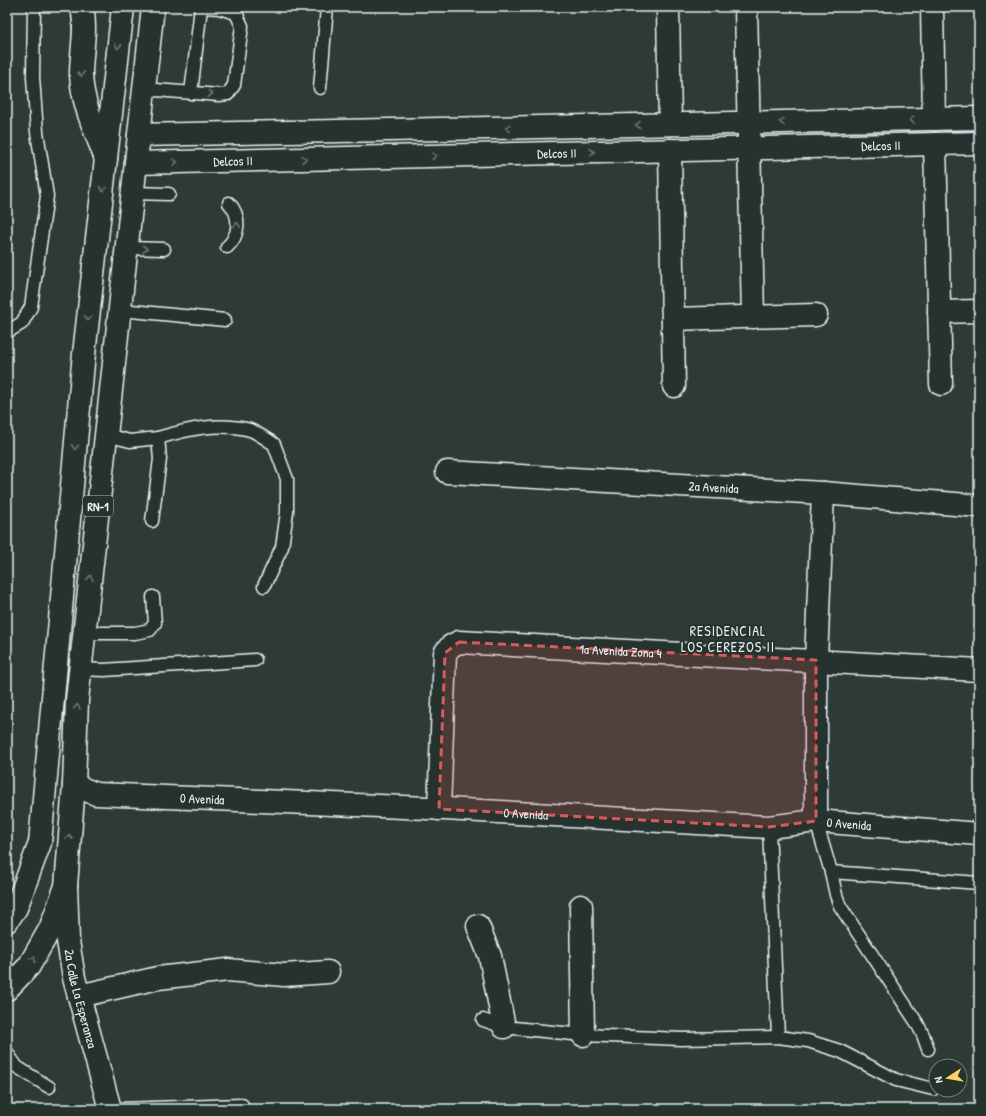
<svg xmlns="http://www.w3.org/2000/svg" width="986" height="1116" font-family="'Patrick Hand',sans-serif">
<rect width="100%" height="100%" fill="#2e3b35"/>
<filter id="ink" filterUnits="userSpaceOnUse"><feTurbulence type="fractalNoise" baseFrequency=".025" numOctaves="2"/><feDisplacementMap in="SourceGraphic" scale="8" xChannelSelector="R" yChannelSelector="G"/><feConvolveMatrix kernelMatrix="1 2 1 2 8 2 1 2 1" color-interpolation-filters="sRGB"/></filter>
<g filter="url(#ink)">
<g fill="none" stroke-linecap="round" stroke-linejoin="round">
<defs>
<g id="service">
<polyline points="320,88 327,7"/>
<polyline points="143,89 219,95 228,94 234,85 242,26 236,13 219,8 205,7"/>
<polyline points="191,93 201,7"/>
<polyline points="132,193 169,194"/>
<path d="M227,247C240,235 241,216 229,203"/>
<polyline points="126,248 164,249"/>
<polyline points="121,310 225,320"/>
<polyline points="7,332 22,323 31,307 47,196 37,132 33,77 34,7"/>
<polyline points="106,435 130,441 158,438 160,459 152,521"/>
<path d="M158,438C188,429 219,422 250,430C258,433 266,439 274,444L287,479V512L282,547L264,586"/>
<polyline points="84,633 135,633 150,630 155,623 153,597"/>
<polyline points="80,669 104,670 255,660"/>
<polyline points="816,821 831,872 836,895 840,906 917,1023 923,1035 928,1049"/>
<polyline points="769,827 778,1037"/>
<polyline points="831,872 979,883"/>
<polyline points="483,1020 504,1027 583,1035 681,1039 778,1037 808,1041 840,1051 896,1080 933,1089"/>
<polyline points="7,1053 17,1067 49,1087"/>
<polyline points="121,1109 242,1105"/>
</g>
<g id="minor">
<path d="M82,7C87,29 81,52 81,74C82,104 96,132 106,159"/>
<polyline points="668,7 670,124"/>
<polyline points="746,7 753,317"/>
<polyline points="932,7 934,119"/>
<polyline points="139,135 979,118"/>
<polyline points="935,144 941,384"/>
<polyline points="670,150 674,386"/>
<path id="s1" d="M136,163L979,143"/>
<polyline points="939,312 979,311"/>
<polyline points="673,319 816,315"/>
<path id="s2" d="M447,472L823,493L979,506"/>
<path id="s3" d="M74,785L96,794L427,808L769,827L816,821L979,834"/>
<path id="s4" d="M439,809L445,653L451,646L459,642L979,670"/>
<polyline points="816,821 816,660 823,493"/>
<polyline points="581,906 583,1035"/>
<polyline points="478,926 490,956 504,1027"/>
<polyline points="79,996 158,978 228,970 284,975 328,972"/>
</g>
<g id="tertiary">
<path id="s5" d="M66,886L68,941L74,978L110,1109"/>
</g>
<g id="trunk">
<polyline points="7,921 16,908 40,843 83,363 123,7"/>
<polyline points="7,989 29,966 50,929 66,886 74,785 77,700 153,7"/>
</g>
</defs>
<use href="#service" stroke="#e8f1f8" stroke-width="15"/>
<use href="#minor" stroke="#e8f1f8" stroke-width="25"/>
<use href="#tertiary" stroke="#e8f1f8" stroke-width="25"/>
<use href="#trunk" stroke="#e8f1f8" stroke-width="25"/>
<use href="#service" stroke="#26332d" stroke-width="12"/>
<use href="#minor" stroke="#26332d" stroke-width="22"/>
<use href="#tertiary" stroke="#26332d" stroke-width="22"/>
<use href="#trunk" stroke="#26332d" stroke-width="22"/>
</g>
<defs><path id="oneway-chevron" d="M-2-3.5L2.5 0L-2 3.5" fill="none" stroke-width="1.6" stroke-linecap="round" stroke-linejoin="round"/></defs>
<g stroke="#6a7674">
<use href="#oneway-chevron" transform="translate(118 46) rotate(97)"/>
<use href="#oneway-chevron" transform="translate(81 74) rotate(87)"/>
<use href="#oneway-chevron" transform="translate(210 94) rotate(4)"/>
<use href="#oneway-chevron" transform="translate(912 120) rotate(179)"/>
<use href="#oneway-chevron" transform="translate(782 122) rotate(179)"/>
<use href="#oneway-chevron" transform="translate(638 125) rotate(179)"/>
<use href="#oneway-chevron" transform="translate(508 128) rotate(179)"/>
<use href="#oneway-chevron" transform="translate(592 152) rotate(-1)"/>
<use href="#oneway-chevron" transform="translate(434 156) rotate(-1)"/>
<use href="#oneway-chevron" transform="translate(304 159) rotate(-1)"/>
<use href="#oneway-chevron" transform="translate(175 162) rotate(-1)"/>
<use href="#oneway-chevron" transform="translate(103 189) rotate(96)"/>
<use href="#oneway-chevron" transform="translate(237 225) rotate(-87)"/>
<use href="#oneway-chevron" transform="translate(145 249) rotate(1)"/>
<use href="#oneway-chevron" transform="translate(88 318) rotate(96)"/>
<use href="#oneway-chevron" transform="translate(75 447) rotate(95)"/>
<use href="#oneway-chevron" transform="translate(90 578) rotate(-84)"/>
<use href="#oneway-chevron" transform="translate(77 707) rotate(-88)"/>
<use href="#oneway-chevron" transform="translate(69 837) rotate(-86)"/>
<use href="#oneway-chevron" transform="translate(33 959) rotate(-61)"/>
</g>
</g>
<path fill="#da5a5c" fill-opacity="0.2" stroke="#da5a5c" stroke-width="3" stroke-dasharray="8 5" stroke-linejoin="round" d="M459,642L816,660V821L769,827L439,809L445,653Z"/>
<g text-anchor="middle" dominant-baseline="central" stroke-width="4" stroke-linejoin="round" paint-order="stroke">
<rect fill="#26332d" stroke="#aeb8bb" stroke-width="1" x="83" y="496" width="30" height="20" rx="3"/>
<g font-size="12" font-weight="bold" fill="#e8f1f8">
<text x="98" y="506">RN-1</text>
</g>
<g font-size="13" fill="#e8f1f8" stroke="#26332d">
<text stroke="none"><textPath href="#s1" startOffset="745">Delcos II</textPath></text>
<text stroke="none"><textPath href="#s1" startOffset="421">Delcos II</textPath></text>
<text stroke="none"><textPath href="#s1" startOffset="97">Delcos II</textPath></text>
<text stroke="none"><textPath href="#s2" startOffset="267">2a Avenida</textPath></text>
<text stroke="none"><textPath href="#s4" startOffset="336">1a Avenida Zona 4</textPath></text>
<text stroke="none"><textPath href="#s3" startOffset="130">0 Avenida</textPath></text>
<text stroke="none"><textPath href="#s3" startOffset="454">0 Avenida</textPath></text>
<text stroke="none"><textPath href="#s3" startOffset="778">0 Avenida</textPath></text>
<text stroke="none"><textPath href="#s5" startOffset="114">2a Calle La Esperanza</textPath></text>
</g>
<g font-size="14" letter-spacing="1" fill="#e8f1f8" stroke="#26332d">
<text x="728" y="630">RESIDENCIAL<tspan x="728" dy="16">LOS CEREZOS II</tspan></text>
</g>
</g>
<rect width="986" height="1116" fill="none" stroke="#26332d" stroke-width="24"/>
<rect x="12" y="12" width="962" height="1092" fill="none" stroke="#e8f1f8" stroke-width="1.5" filter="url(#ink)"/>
<g transform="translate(948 1078) rotate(258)"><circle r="19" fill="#26332d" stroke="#747f7e"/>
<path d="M0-3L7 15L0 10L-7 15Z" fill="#ffd166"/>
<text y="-6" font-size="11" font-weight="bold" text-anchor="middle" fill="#e8f1f8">N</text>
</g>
</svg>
